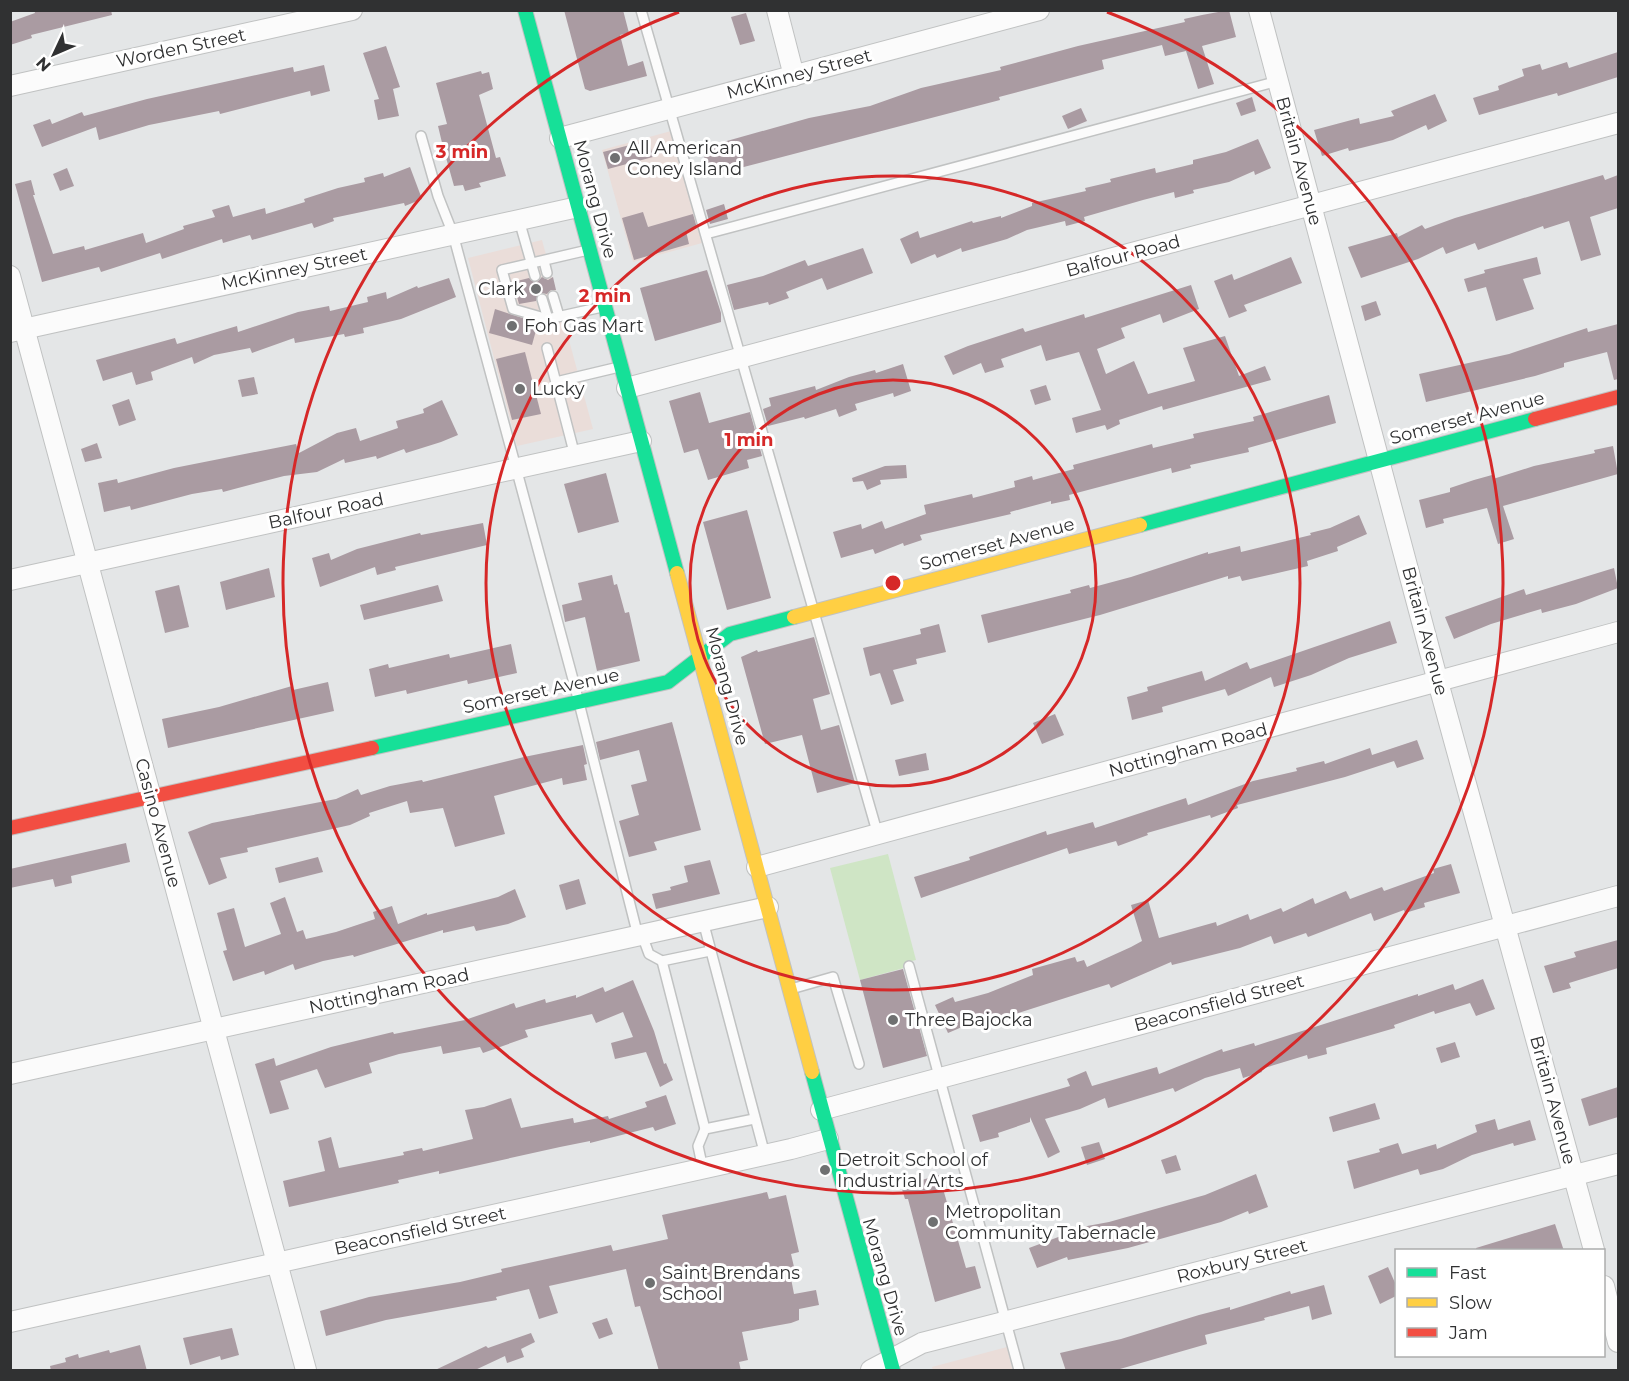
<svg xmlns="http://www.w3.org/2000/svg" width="1629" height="1381" font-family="Montserrat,sans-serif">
<rect width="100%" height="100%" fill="#e4e6e7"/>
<g fill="#eaddd9">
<polygon points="671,131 702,243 633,262 602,150"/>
<polygon points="542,240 593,429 517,446 468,258"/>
<polygon points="1007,1347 1013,1370 933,1370 932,1367"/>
</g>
<polygon fill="#cfe5c5" points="888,854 916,960 904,963 904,968 860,980 830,868"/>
<g fill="#aa9ba2">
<polygon points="34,10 111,10 112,15 31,35 32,38 10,45 10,22 35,13"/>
<polygon points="564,10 623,10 629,33 620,35 628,66 643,61 647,76 590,91 585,89"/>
<polygon points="1229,10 1236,37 1202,46 1214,84 1198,89 1186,51 1165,56 1162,45 1102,60 1104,69 999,97 1000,100 709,176 702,148 809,118 870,106 921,88 1001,70 1000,67 1078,46 1185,22 1184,19 1202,15"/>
<polygon points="746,13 755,41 740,45 731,17"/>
<polygon points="386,46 400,87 393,89 399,116 378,120 374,100 379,99 363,53"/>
<polygon points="1618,52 1618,77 1558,96 1557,93 1479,115 1473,98 1499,90 1498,86 1524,76 1522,69 1540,64 1542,70 1567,62 1569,68"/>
<polygon points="324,65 330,91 311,96 310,91 220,114 219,111 149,125 99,140 96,127 42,147 33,125 50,119 52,124 82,112 84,116 147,99 293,67 294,72"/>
<polygon points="481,71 482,74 489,72 493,89 479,95 496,158 500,157 506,176 479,183 481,187 465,191 463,185 454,186 443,147 438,126 447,124 436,83"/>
<polygon points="1435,94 1447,121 1428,130 1426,125 1393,140 1349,151 1348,148 1322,156 1314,130 1359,118 1360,124 1394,116 1391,111"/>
<polygon points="1252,97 1256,111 1241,116 1236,103"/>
<polygon points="1081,108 1087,121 1068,129 1062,116"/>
<polygon points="1258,139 1271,168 1255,175 1254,171 1229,182 1193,190 1194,193 1175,198 1174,192 1143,200 1084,217 1085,221 1066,226 1065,221 1027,230 1007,239 962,252 961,248 937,258 935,254 911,264 900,239 918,231 920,238 972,221 973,223 1001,216 1001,218 1032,206 1032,203 1086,191 1085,188 1111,182 1110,179 1155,168 1156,173 1193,164 1193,160 1226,152"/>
<polygon points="649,140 653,157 608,169 603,152"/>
<polygon points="410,167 422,199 405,206 404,203 333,218 334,221 314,228 312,223 252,240 250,235 223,243 222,239 162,259 160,253 101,272 99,267 42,282 15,184 31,180 35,195 33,195 53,254 84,246 85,250 143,233 146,243 184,229 183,226 215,217 212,210 229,205 233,217 265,208 266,214 305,202 304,199 338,188 365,182 364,178 383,173 384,177"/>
<polygon points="67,168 74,186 60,191 53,174"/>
<polygon points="1603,175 1605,180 1618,175 1618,208 1590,217 1601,255 1581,261 1569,221 1544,229 1543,226 1478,250 1475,243 1446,254 1443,247 1418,259 1361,278 1348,247 1397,233 1398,237 1422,225 1425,229 1455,218"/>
<polygon points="724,204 728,219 710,224 706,210"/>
<polygon points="643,212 648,227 693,214 697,228 686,231 689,244 634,260 622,218"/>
<polygon points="863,248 873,273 827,290 822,278 786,292 789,298 769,305 768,302 734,310 727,285 763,276 805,260 808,266"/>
<polygon points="1291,257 1302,283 1244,305 1247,311 1229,318 1214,281 1232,274 1234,280"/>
<polygon points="1537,257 1541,274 1523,279 1534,309 1496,321 1486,287 1468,292 1464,279 1485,273 1484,270"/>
<polygon points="707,270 721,313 721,322 655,341 640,288"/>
<polygon points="542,277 548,280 553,277 556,290 551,290 547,294 540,293 536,301 519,304 513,282 529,278 536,283"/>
<polygon points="449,278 456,297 401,319 363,328 364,333 345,337 344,334 295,343 294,338 252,353 250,348 214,355 194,364 192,357 151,372 153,380 136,385 132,372 103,381 96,360 175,338 177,344 237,326 238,332 298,312 329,306 330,311 368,302 367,297 386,292 387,299 417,286 418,288"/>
<polygon points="1191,285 1199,309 1163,323 1160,314 1121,328 1125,338 1097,349 1106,374 1134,361 1148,394 1195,381 1183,348 1225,336 1239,376 1265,366 1271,380 1163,410 1162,406 1119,420 1120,424 1107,430 1105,425 1076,433 1072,418 1101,410 1079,352 1046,361 1041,345 1001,359 1004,367 985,373 981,363 953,375 944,356 968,346 1023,328 1025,332 1084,314 1085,318"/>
<polygon points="1376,301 1381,315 1365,321 1361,306"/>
<polygon points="495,309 538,323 532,345 489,333"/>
<polygon points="1618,324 1618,379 1614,380 1607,352 1564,363 1564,367 1535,376 1426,402 1419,374 1509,354 1587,328 1588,332"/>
<polygon points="525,352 541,414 512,420 496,359"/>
<polygon points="903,364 911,391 894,397 893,393 855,404 857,410 839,417 836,409 805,419 804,417 768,426 763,409 771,406 769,398 815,386 816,390 849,377 875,370 876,373"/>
<polygon points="254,377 258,394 242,397 238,380"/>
<polygon points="1046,385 1051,400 1035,405 1030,390"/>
<polygon points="700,392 709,423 750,412 762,456 747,460 749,468 708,480 698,449 684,453 669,401"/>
<polygon points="1329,395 1336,423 1248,448 1249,452 1190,465 1191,468 1172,473 1171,468 1069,495 1070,500 1051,504 1051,501 1010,512 1011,514 920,535 922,540 904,546 903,543 875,554 873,549 841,558 833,532 861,524 862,529 882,521 885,529 926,514 924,505 972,494 973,498 1015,487 1014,481 1032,476 1033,480 1074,469 1073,465 1152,444 1153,448 1194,438 1193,434 1254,421 1253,417"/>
<polygon points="129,399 136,420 119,426 112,405"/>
<polygon points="442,400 458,435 441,442 406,453 404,449 377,459 376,456 345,463 344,459 317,472 284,476 223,492 222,489 192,494 131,510 130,506 104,512 98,483 117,479 118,483 174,468 296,444 299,453 337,433 356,428 360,441 398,428 396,421 424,413 423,409"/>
<polygon points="97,443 102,458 85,462 81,449"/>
<polygon points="1613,446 1618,474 1503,506 1514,539 1498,544 1487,508 1443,519 1444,523 1426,528 1419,500 1450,492 1450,488 1474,480 1492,475 1493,479 1534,466 1595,453 1594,450"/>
<polygon points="906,465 907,478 880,480 881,484 867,490 863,481 853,482 852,478 885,466"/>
<polygon points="606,473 619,522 578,533 564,484"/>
<polygon points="747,510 771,598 727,610 703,522"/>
<polygon points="1359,515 1367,534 1337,547 1338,551 1307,561 1308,566 1242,581 1240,576 1228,579 1228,576 1100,615 988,643 981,615 1071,593 1070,590 1089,585 1090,588 1131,577 1208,552 1208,554 1240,546 1241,552 1311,535 1310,533 1330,528"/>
<polygon points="483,523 487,545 395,567 396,570 377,575 375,567 320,587 312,558 329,553 331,560 357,549 420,533 421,535"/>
<polygon points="269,568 275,597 226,610 220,582"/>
<polygon points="1614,568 1618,588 1576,604 1542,613 1541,609 1491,624 1454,639 1445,617 1524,589 1526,595"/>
<polygon points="612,575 614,585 617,584 625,613 629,612 640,661 597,671 585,617 565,622 562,605 582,600 578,583"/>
<polygon points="179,585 189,627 165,633 155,591"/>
<polygon points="438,585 443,601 364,620 360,605"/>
<polygon points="1390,621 1397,643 1349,658 1311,675 1274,687 1271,677 1228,696 1225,689 1162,707 1163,712 1132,720 1127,697 1148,691 1147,687 1202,671 1205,681 1247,662 1250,669"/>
<polygon points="939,624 946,652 916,659 917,664 893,670 904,701 891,705 880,673 870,676 863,648 921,634 920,629"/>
<polygon points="814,637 830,694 813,699 821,730 839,725 855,783 817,793 802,735 765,744 741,657 757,650 758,652"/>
<polygon points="511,644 517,673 468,684 467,680 407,694 406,690 375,697 369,669 388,664 389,668 449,654 450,658"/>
<polygon points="328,682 334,711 168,748 162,719 219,707 292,686 293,690"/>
<polygon points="1055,714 1064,735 1042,744 1033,723"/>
<polygon points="672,722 701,830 654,842 657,850 629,857 619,821 639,815 631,785 647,781 639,750 600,760 596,742"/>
<polygon points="1417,740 1424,759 1397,768 1394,761 1345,777 1237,805 1238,808 1211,818 1210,815 1147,833 1148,835 1118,846 1116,841 1069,854 1067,848 921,898 914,877 970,860 969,857 1046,831 1047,835 1093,822 1095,828 1186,798 1188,805 1253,781 1297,771 1296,768 1324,761 1325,764 1370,748 1372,755"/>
<polygon points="583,745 587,764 584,765 587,780 563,785 562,778 494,796 505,834 455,847 443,808 410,813 407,801 369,813 370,816 350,825 247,848 248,852 220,858 227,878 209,885 188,832 212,823 336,799 358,789 361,795 390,786 422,780 423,782 524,757"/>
<polygon points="926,753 929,770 899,776 895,760"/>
<polygon points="126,843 130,862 71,876 72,883 55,887 53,879 10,888 10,869"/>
<polygon points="318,857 323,872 279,883 275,868"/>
<polygon points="710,860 720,894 656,909 652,894 671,890 670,887 688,882 684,866"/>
<polygon points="1451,864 1460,893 1424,903 1425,907 1405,913 1404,910 1374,921 1371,913 1308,937 1306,933 1274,944 1271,936 1240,948 1172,965 1171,962 1111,988 1109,984 978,1026 976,1021 948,1033 935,1005 953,997 955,1002 988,993 1033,975 1032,969 1075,957 1077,962 1084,960 1087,967 1131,947 1142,941 1131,905 1148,900 1159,938 1216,922 1217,926 1248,914 1250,920 1281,908 1283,912 1313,898 1315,904 1346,891 1350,899 1382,887 1384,891 1434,873 1433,869"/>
<polygon points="579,879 586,904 566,910 559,885"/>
<polygon points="515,889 526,917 508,924 476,931 474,926 443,933 443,930 354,957 353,955 323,961 295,970 293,964 265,975 264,971 233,981 223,951 227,950 217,913 234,908 245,947 281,934 270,903 285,897 297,932 303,930 306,939 336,932 375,919 373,912 392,906 398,924 427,913 427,915 498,897"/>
<polygon points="1618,940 1618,968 1569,983 1571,988 1553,993 1544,966 1576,957 1574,952"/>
<polygon points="903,969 927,1056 883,1068 860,980"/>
<polygon points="1483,979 1495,1009 1476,1016 1470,1003 1435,1014 1434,1011 1394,1025 1395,1028 1326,1048 1327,1054 1308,1059 1307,1055 1261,1069 1262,1072 1243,1078 1240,1068 1205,1078 1175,1092 1173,1088 1108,1108 1105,1098 1080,1109 1045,1119 1060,1152 1048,1158 1030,1117 1030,1122 998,1133 999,1137 980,1142 972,1115 1070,1086 1067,1079 1086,1071 1092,1086 1157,1067 1159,1074 1222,1049 1223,1052 1254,1043 1255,1046 1418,994 1418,996 1453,984 1455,990"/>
<polygon points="633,980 654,1031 664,1064 666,1063 673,1080 660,1087 646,1052 615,1059 611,1043 633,1037 623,1012 596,1023 592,1014 525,1030 528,1037 483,1053 480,1047 443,1054 441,1046 399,1054 369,1063 372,1073 325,1088 317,1069 280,1081 289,1109 270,1114 255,1064 274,1058 276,1066 331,1047 393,1032 394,1034 465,1020 514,1003 516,1008 545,999 546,1003 576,995 576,998 603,987 605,992"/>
<polygon points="1455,1042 1460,1057 1441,1063 1436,1048"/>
<polygon points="1618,1087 1618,1117 1589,1126 1581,1099"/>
<polygon points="666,1095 676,1124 655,1131 653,1127 590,1143 590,1141 560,1147 439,1174 439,1171 398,1180 399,1183 289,1207 283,1181 325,1171 318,1141 331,1137 339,1168 404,1155 403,1152 422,1148 423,1151 473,1139 465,1110 484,1107 511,1098 521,1128 573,1118 574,1123 608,1116 609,1119 647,1107 645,1102"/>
<polygon points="1375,1103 1380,1119 1333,1132 1329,1117"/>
<polygon points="1495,1119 1498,1130 1530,1120 1536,1140 1514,1146 1513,1143 1472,1155 1443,1169 1420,1175 1418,1169 1354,1189 1347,1161 1380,1152 1379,1149 1398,1143 1402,1154 1436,1144 1437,1149 1477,1132 1475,1125"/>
<polygon points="1099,1142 1105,1159 1087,1165 1081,1147"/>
<polygon points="1176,1155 1181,1170 1166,1174 1161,1160"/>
<polygon points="1256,1174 1268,1207 1249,1214 1248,1211 1221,1222 1128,1248 1068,1260 1067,1257 1037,1268 1029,1248 1061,1236 1060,1231 1109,1222 1205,1195"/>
<polygon points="939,1175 966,1268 975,1266 981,1288 935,1302 908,1199 905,1199 901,1186"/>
<polygon points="767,1192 769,1199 786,1195 799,1252 791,1254 794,1267 789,1268 794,1294 816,1290 819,1305 799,1309 799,1320 791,1323 742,1332 748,1360 739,1362 741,1371 659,1371 640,1306 635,1307 626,1269 549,1286 558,1313 539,1319 529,1289 496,1297 497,1300 386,1320 326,1336 320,1311 369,1297 460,1282 502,1272 501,1269 611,1245 613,1251 668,1239 662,1215"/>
<polygon points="1555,1224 1564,1251 1477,1251 1476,1248"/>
<polygon points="1388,1267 1396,1285 1396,1296 1380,1304 1368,1276"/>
<polygon points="1324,1285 1332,1314 1312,1320 1309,1306 1264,1318 1265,1320 1205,1335 1207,1344 1113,1371 1066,1371 1060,1353 1121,1339 1199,1315 1230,1307 1230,1310 1290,1291 1291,1294"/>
<polygon points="607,1318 613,1334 599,1339 592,1323"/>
<polygon points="232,1328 239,1355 221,1360 220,1356 190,1365 183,1338"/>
<polygon points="531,1333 535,1342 521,1349 524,1357 507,1363 505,1356 473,1371 433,1371 486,1346 488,1348"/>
<polygon points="140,1345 147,1371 51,1371 50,1366 66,1362 65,1358 78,1354 79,1358 109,1350 110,1353"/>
</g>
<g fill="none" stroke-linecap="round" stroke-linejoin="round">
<defs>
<g id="lane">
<polyline points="641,10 878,835"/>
<polyline points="421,136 438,196 453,234 574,683 638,936"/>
<polyline points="519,220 535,276"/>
<polyline points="706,234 1278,81"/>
<polyline points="544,261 547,273"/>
<polyline points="553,296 559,316"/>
<polyline points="542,299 548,319 602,307"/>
<polyline points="548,319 513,309 502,270 588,250"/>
<polyline points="547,348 575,456"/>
<polyline points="556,382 619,367"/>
<polyline points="703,921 765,1155"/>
<polyline points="642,935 649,954 662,961 710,951"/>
<polyline points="662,961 705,1129"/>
<polyline points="909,966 1019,1370"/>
<polyline points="791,989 833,977 859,1064"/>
<polyline points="703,1169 698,1146 705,1129 754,1119"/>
</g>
<g id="street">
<polyline points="777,10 794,76"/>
<polyline points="1259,10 1438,682 1594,1250"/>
<polyline points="10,86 352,10"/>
<polyline points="560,138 1039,10"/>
<polyline points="10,276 306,1370"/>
<polyline points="10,332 578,207"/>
<polyline points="627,388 1618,123"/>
<polyline points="10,580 641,441"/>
<polyline points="757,867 1618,632"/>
<polyline points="10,1074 768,907"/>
<polyline points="821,1110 1618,896"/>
<polyline points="1604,1286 1618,1342"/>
<polyline points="10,1322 791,1149 828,1139"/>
<polyline points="871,1370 922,1343 1618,1164"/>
</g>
<g id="fast">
<polyline points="525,10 677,573"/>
<polyline points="1140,525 1535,419"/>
<polyline points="372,748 668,682 730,634 794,617"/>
<polyline points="812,1072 893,1370"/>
</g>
<g id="slow">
<polyline points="677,573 812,1072"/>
<polyline points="794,617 1140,525"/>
</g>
<g id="jam">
<polyline points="1535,419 1618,397"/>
<polyline points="10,828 372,748"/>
</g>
</defs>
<use href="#lane" stroke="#c0c2c2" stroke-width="12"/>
<use href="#street" stroke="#c0c2c2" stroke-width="22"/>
<use href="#fast" stroke="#c0c2c2" stroke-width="16"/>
<use href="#slow" stroke="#c0c2c2" stroke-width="16"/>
<use href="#jam" stroke="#c0c2c2" stroke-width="16"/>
<use href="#lane" stroke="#fbfbfb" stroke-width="9"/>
<use href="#street" stroke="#fbfbfb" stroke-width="20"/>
<use href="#fast" stroke="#16e098" stroke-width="14"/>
<use href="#slow" stroke="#ffcf43" stroke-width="14"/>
<use href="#jam" stroke="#f24e42" stroke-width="14"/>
</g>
<g fill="none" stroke="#d62828" stroke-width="3">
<circle cx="893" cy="583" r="203"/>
<circle cx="893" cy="583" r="407"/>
<path d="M1107 12A610 610 0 1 1 679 12"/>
</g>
<g fill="#6f7071" stroke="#fff" stroke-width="2">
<circle cx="615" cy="158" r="6"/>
<circle cx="536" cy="289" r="6"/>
<circle cx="512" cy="326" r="6"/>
<circle cx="520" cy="389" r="6"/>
<circle cx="893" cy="1020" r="6"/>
<circle cx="825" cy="1170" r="6"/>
<circle cx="933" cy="1222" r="6"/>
<circle cx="650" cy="1283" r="6"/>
</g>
<g text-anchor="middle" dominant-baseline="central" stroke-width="6" stroke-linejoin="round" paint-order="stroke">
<g font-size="18" fill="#303132" stroke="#fff">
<text transform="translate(181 48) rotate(-12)">Worden Street</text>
<text transform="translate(799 74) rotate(-15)">McKinney Street</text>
<text transform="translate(1299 161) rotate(75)">Britain Avenue</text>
<text transform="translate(595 199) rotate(75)">Morang Drive</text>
<text transform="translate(1123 256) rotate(-15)">Balfour Road</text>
<text transform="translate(294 269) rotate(-12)">McKinney Street</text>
<text transform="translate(1467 418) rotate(-15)">Somerset Avenue</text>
<text transform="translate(326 511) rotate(-12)">Balfour Road</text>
<text transform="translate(997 544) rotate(-15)">Somerset Avenue</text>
<text transform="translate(1425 631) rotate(75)">Britain Avenue</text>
<text transform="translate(727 686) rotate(75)">Morang Drive</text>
<text transform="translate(541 691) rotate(-12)">Somerset Avenue</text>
<text transform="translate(1188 750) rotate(-15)">Nottingham Road</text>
<text transform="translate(158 823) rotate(75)">Casino Avenue</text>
<text transform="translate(389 991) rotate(-12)">Nottingham Road</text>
<text transform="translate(1219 1003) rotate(-15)">Beaconsfield Street</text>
<text transform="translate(1553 1100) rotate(75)">Britain Avenue</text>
<text transform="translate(420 1231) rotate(-12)">Beaconsfield Street</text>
<text transform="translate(1242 1261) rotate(-14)">Roxbury Street</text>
<text transform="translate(885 1277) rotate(74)">Morang Drive</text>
</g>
<g font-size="18" fill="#303132" stroke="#fff" text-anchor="start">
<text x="627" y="148">All American<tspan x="627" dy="21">Coney Island</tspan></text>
<text x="524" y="289" text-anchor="end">Clark</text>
<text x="524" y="326">Foh Gas Mart</text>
<text x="532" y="389">Lucky</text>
<text x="905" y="1020">Three Bajocka</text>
<text x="837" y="1160">Detroit School of<tspan x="837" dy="21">Industrial Arts</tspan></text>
<text x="945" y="1212">Metropolitan<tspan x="945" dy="21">Community Tabernacle</tspan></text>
<text x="662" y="1273">Saint Brendans<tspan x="662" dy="21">School</tspan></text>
</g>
</g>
<circle cx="893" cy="583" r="9" fill="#d62828" stroke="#fff" stroke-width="3"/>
<g font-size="18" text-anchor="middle" font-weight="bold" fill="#d62828" stroke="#fff" stroke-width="6" stroke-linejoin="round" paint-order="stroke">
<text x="462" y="158">3 min</text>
<text x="605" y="302">2 min</text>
<text x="749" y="446">1 min</text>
</g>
<rect width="1629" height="1381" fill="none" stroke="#303132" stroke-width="24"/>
<rect x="1395" y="1249" width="210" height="108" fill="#ffffff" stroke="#acadad" stroke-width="1.5"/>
<rect x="1407" y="1268" width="30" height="9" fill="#16e098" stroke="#acadad" stroke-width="1.5"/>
<text x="1449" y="1279" font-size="18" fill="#303132">Fast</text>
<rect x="1407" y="1298" width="30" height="9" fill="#ffcf43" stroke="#acadad" stroke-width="1.5"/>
<text x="1449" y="1309" font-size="18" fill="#303132">Slow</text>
<rect x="1407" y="1328" width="30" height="9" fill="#f24e42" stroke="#acadad" stroke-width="1.5"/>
<text x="1449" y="1339" font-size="18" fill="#303132">Jam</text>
<g transform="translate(54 54) rotate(226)" stroke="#ffffff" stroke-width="4.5" paint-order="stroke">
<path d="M0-4.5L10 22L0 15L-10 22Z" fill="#303132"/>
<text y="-9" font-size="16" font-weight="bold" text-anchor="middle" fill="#303132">N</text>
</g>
</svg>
